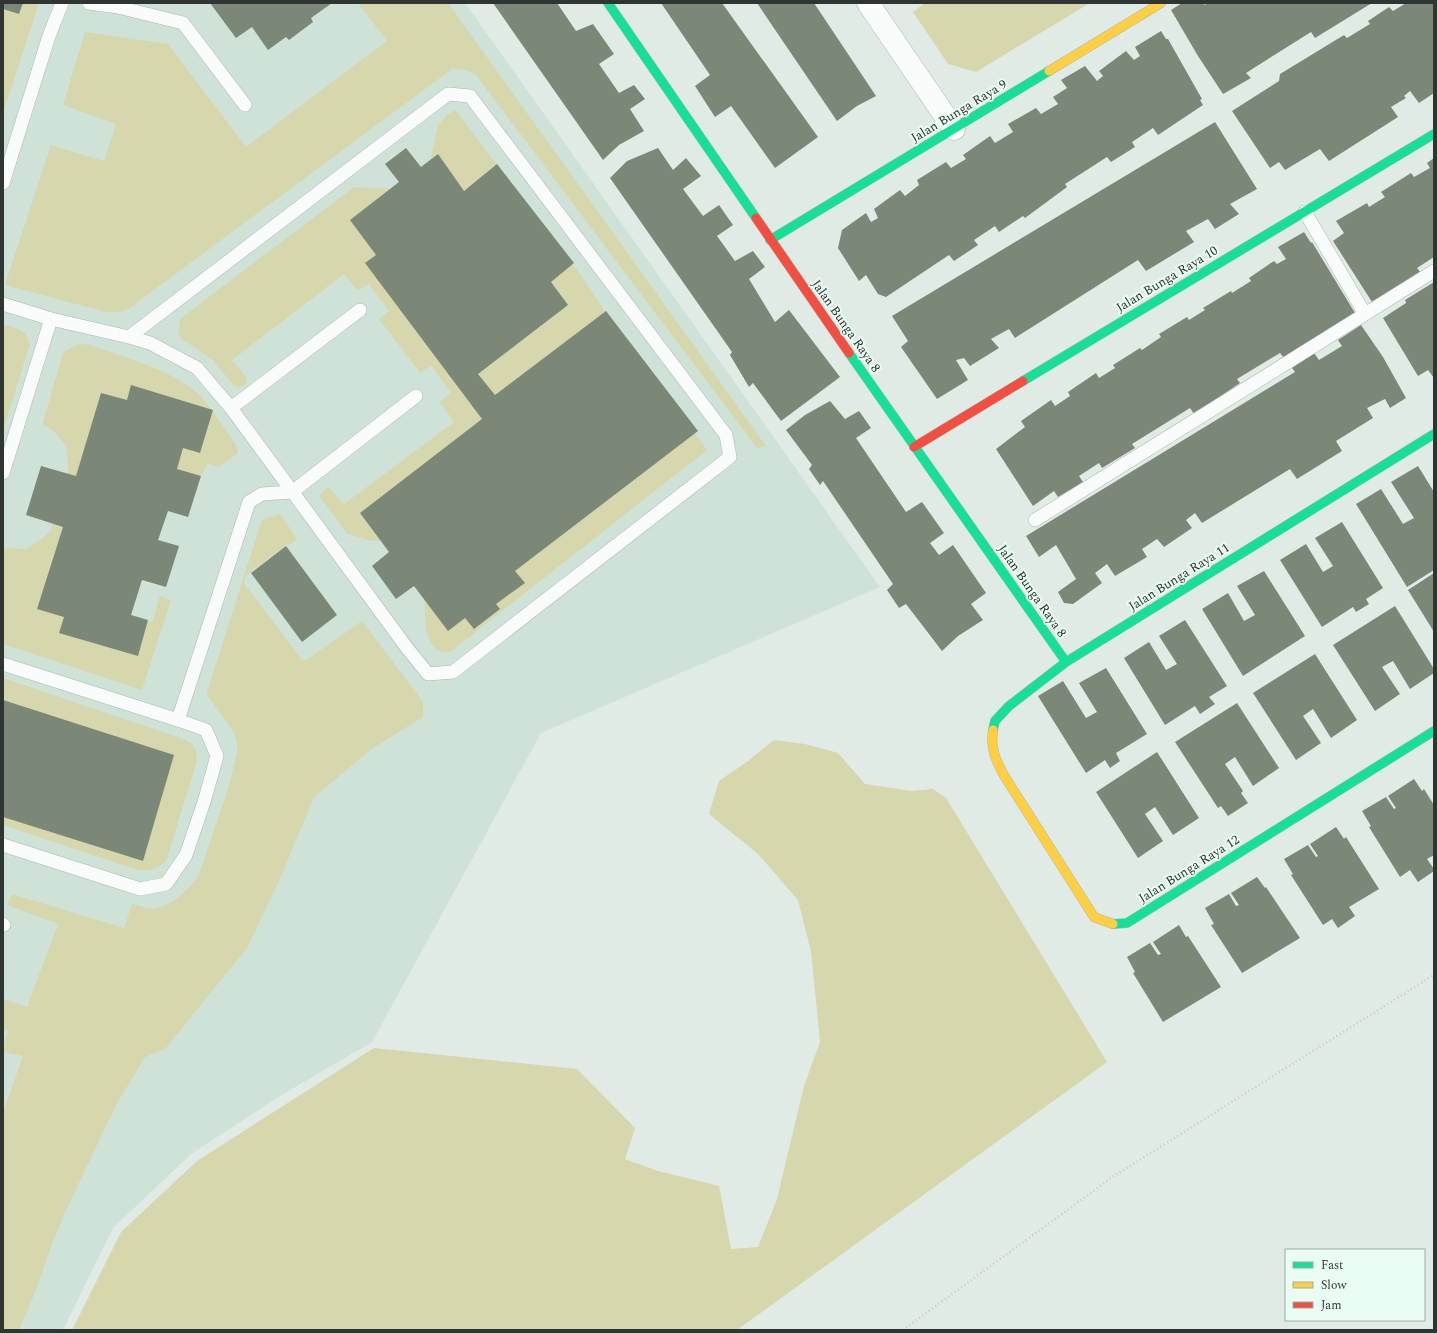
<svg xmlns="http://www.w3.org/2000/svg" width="1437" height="1333" font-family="Spectral,serif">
<rect width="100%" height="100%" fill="#e0ebe6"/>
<polygon fill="#cee2d8" points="3,3 465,3 880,587 541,733 372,1042 275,1099 191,1154 113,1228 63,1330 3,1330"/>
<g fill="#d6d7ac">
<polygon points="3,3 39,3 3,113"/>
<path d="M358,3H448L766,446L757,448L476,75C469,70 461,69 452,69L127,310L118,312H106L5,285L51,145L104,161L116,124L63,105L85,32L168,44L246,147L387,41Z"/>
<polygon points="925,3 1090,3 976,72 948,64 913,12"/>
<polygon points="454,111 456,111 583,278 607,315 707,450 465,640 450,652 443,652 437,650 432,645 426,631 424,594 385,541 372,541 348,534 320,497 320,494 328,487 344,504 454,422 441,404 440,402 451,393 431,365 420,373 379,319 389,311 369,284 360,289 356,289 344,274 232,360 247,378 246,384 240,387 233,385 213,360 182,339 178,334 180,319 354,187 396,189 430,162 438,125 448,114"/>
<path d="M3,324C18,329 26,329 30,345L3,430Z"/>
<path d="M81,344L90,345C122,357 170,369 196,392C210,404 226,431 238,448V453L219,467L207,463L203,473L171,503L125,613L138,624L153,621L160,596L171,600L142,690L3,644V550L8,548L26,549L39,541L51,531L68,469L67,451L64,443L55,432L44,425L43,422L63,353L73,346Z"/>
<path d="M280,514L297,539L289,545L288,544L249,573L245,577L244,583L249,590L302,660H306L362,621L423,702V717L373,748L314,797L279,881L247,948L165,1049L145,1057L115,1107L66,1210L52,1244L34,1295L19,1330H3V1113L23,1056L3,1052V1048L8,1031L3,1029V999L27,1007L58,924L7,905L12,894L124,928L132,904C140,906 148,909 156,908C174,905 187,890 198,877L229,786L237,753V744L234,732L207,695V692L262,520Z"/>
<path d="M3,678L186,740C197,747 198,752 196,764L166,861C156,870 147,872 134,869L3,825Z"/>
<polygon points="774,740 805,744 838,753 865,784 912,791 933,789 946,798 1107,1062 737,1330 72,1330 121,1232 197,1161 374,1048 577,1069 635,1128 625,1159 658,1171 719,1186 731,1249 758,1247 777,1199 804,1086 820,1042 811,951 798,900 758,854 709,814 719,781 748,761"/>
</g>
<g fill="#7b8878">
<polygon points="3,3 23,3 19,14 3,9"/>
<polygon points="210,3 332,3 311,18 313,22 289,40 286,37 268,50 252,27 236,38"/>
<polygon points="493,3 557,3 576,31 593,24 614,54 599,64 619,93 634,85 645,99 630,109 644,131 619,145 603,160"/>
<polygon points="661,3 722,3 818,137 775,168 731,106 715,117 695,86 710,75"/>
<polygon points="757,3 814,3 876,96 857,106 837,121"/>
<polygon points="1182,3 1203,3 1205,5 1207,3 1372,3 1315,38 1311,32 1246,73 1251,78 1223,94 1198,56 1171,10"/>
<polygon points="1406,3 1434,3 1434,93 1419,103 1410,91 1404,96 1406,98 1391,107 1398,117 1329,161 1320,149 1285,170 1279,162 1270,168 1232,111 1279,81 1280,74 1344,35 1347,38 1370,24 1368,21 1389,7 1393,11"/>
<polygon points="1161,31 1166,39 1168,39 1202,99 1200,100 1203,105 1158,135 1153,128 1132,142 1135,147 1111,162 1107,157 1065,184 1067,187 1025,218 1023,216 999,232 995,226 974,240 978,245 954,261 949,255 886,297 878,294 866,275 859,281 838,248 842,230 866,213 871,222 878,218 874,209 900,190 905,196 919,185 917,180 946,162 951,168 966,159 963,155 990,136 995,143 1013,132 1008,124 1036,108 1041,114 1058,104 1053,97 1067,88 1061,80 1085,66 1097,81 1103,76 1099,71 1126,51 1134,60 1140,56 1135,47"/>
<polygon points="1215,122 1257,189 1230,204 1239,214 1215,229 1208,219 1186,231 1194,242 1146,271 1138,260 1015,338 1009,329 991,339 999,348 970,366 964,358 956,360 968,380 937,399 901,347 908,341 892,316"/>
<polygon points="406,148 421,167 438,154 464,191 497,164 574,263 551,282 568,305 478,374 495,395 606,311 698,431 515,571 525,583 496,604 500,609 474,629 465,618 448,631 414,586 396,599 372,566 389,552 360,513 482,419 365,263 376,255 350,220 399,182 385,164"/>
<polygon points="658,148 673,170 686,158 701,176 683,189 703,216 719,205 733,225 717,236 735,261 753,251 765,267 749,279 775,322 789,310 840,377 781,421 753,383 749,387 730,355 732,352 610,178 627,161"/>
<polygon points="1434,158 1434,257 1417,268 1421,273 1372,302 1333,241 1344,233 1336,221 1367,203 1369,207 1385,197 1381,192 1411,173 1414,177 1430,168 1427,163"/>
<polygon points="1304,232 1311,243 1312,242 1355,313 1284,358 1280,353 1237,379 1240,383 1194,414 1190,408 1132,444 1135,448 1102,468 1099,463 1079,476 1083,482 1058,497 1054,491 1033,506 996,449 1025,427 1021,421 1051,400 1055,406 1070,396 1068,392 1096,373 1099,378 1115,368 1113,365 1140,348 1142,350 1161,337 1159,334 1187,317 1189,320 1205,310 1203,308 1231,291 1232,293 1251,281 1249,278 1274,261 1277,264 1286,259 1278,247"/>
<polygon points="1434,282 1434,378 1428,370 1418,376 1383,318 1406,303 1405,300"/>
<polygon points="1361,325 1383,357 1406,398 1390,408 1385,399 1367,408 1373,418 1336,441 1342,451 1297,479 1290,469 1202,523 1195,513 1186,520 1192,528 1164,547 1157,539 1142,549 1147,557 1115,576 1107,564 1095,573 1102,583 1073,604 1064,603 1058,592 1076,579 1056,545 1039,557 1026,536 1295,372 1292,368 1314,353 1319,360 1342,346 1338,340"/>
<polygon points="131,385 213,410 200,453 183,448 177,469 201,476 188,517 168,511 158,540 179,546 166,587 142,580 131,615 148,620 138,656 59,633 64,617 37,609 63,527 26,515 41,466 76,476 101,393 127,400"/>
<polygon points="830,401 845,419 859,411 871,428 856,438 906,512 922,502 944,533 930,543 939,555 953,545 986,593 971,604 983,620 958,636 942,651 906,604 899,608 887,590 893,584 823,481 820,485 809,469 812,465 786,430 805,415"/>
<polygon points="1418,466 1434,492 1434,570 1407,587 1356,504 1381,489 1403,524 1414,518 1391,482"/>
<polygon points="1342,522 1383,588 1366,599 1369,604 1356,612 1353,607 1322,627 1280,560 1306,544 1323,572 1333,566 1315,538"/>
<polygon points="286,546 337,615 302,642 251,573"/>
<polygon points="1264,571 1305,636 1243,676 1202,609 1228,593 1244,621 1255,615 1237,586"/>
<polygon points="1434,573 1434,632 1408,590"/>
<polygon points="1395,606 1434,669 1434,673 1410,689 1393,661 1382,667 1400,694 1375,711 1333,645"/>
<polygon points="1185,620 1227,686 1209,697 1215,704 1200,714 1195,706 1165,725 1124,658 1149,642 1166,670 1177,664 1159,636"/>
<polygon points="1315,654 1357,720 1331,738 1313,709 1303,716 1321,743 1296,760 1253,693"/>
<polygon points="1106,668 1147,734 1116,753 1120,761 1110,768 1105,760 1086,773 1038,696 1063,681 1086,718 1097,712 1079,683"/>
<polygon points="3,700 174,755 143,861 3,817"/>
<polygon points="1237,703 1279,768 1253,786 1235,757 1225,764 1243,791 1241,793 1248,803 1228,816 1221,806 1218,808 1175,742"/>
<polygon points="1157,752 1199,818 1173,835 1155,807 1145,814 1163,841 1138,858 1096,792"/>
<polygon points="1414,779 1422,791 1424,789 1434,805 1434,855 1427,859 1434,869 1434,871 1418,882 1410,870 1400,877 1369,827 1371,826 1362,811 1386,797 1394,809 1396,808 1388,796"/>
<polygon points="1336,827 1344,839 1346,837 1379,889 1349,907 1355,916 1338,928 1332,919 1323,925 1291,875 1293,874 1284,859 1308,845 1316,857 1318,856 1310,844"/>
<polygon points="1257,877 1265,888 1266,887 1300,938 1242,973 1211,925 1214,924 1205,908 1229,894 1236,906 1239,905 1231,893"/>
<polygon points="1179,925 1186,937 1188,936 1221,987 1163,1022 1133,973 1135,972 1127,957 1150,943 1158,955 1161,954 1153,942"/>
</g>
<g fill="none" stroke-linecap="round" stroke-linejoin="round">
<defs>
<g id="lane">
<polyline points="89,3 118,7 183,23 245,105"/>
<polyline points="3,183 49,36 62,3"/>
<polyline points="1305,212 1365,314"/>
<polyline points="3,304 51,319 129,337 150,343 197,368 231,408 407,648 428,674 453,672 730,457 726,435 470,96 448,94 129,337"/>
<polyline points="231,408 360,310"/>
<polyline points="3,473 51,319"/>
<polyline points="1035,520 1434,271"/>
<polyline points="3,664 178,720"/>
<polyline points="3,845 140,889 166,884 186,855 204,802 217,756 206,730 178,720 249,502 262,494 292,492 416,396"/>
<polyline points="3,924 4,925"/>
</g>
<polyline id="street" points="868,3 954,129"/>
<g id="fast">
<polyline points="608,3 756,218"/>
<polyline points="770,240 1049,71"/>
<polyline points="849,353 1066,662"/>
<polyline points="1023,381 1434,134"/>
<polyline points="993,730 995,721 1009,706 1066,662 1434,434"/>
<polyline points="1113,924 1127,923 1434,731"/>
</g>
<g id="slow">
<polyline points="1049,71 1161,3"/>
<path d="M993,730C990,749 996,761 1005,777L1094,917L1113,924"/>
</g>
<g id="jam">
<polyline points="756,218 849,353"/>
<polyline points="914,447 1023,381"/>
</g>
</defs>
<use href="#lane" stroke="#aeb7b3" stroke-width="14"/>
<use href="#street" stroke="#aeb7b3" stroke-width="23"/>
<use href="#fast" stroke="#aeb7b3" stroke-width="10"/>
<use href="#slow" stroke="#aeb7b3" stroke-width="10"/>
<use href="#jam" stroke="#aeb7b3" stroke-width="10"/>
<polyline stroke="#c8cac9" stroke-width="2.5" stroke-dasharray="1 3" stroke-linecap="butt" points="903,1330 1114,1176 1434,975"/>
<use href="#lane" stroke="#fafcfb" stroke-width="13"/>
<use href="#street" stroke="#fafcfb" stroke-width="22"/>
<use href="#fast" stroke="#16e098" stroke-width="9"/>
<use href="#slow" stroke="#ffcf43" stroke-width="9"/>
<use href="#jam" stroke="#f24e42" stroke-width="9"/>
</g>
<g text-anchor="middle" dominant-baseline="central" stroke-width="4" stroke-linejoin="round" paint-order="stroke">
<g font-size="13" fill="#2e3532" stroke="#e9fdf4">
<text transform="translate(959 111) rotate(-31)">Jalan Bunga Raya 9</text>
<text transform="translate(1167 279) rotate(-31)">Jalan Bunga Raya 10</text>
<text transform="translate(846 326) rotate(55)">Jalan Bunga Raya 8</text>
<text transform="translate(1179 577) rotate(-32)">Jalan Bunga Raya 11</text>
<text transform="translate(1032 591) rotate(55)">Jalan Bunga Raya 8</text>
<text transform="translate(1189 869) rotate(-32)">Jalan Bunga Raya 12</text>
</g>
</g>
<rect width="1437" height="1333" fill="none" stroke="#2e3532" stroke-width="8"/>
<rect x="1285" y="1249" width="140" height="72" fill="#e9fdf4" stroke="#9eada6"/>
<rect x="1293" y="1262" width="20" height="6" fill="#16e098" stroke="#9eada6"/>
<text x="1321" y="1269" font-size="12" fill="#2e3532">Fast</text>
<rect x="1293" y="1282" width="20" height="6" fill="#ffcf43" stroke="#9eada6"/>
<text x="1321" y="1289" font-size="12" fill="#2e3532">Slow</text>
<rect x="1293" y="1302" width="20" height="6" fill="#f24e42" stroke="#9eada6"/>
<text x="1321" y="1309" font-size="12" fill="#2e3532">Jam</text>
</svg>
